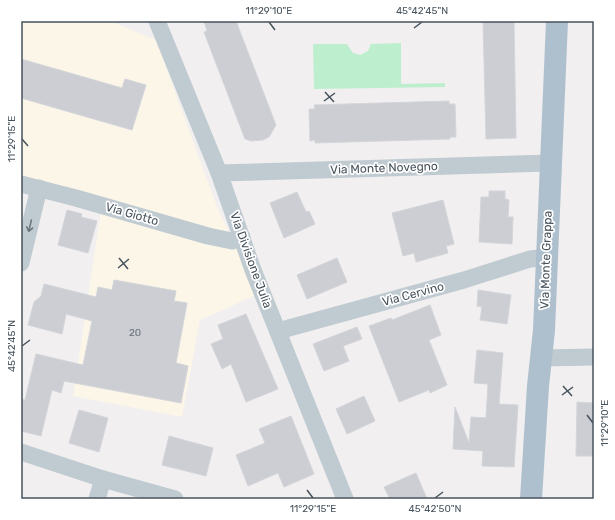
<svg xmlns="http://www.w3.org/2000/svg" width="615" height="520" font-family="Rubik,sans-serif">
<rect width="100%" height="100%" fill="#f1efef"/>
<polygon fill="#fcf6e8" points="21,21 110,21 156,40 217,207 258,294 200,320 182,417 73,396 101,211 21,190"/>
<polygon fill="#bdefcf" points="401,43 401,84 445,83 445,87 314,89 313,44 347,44 353,53 360,55 368,51 371,44"/>
<g fill="#ccced4" stroke="#d3d5da">
<polygon points="204,21 236,21 276,125 269,137 263,140 251,141 245,139 204,32 207,31"/>
<polygon points="483,21 514,21 516,138 486,139"/>
<polygon points="21,59 122,88 125,79 146,85 132,130 21,98"/>
<polygon points="449,101 449,104 455,104 456,137 450,137 450,139 315,143 315,140 310,141 309,109 315,109 314,105"/>
<polygon points="489,191 505,191 505,199 509,200 508,217 513,217 512,244 479,242 481,197 489,197"/>
<polygon points="297,192 306,212 309,211 315,224 284,238 270,203"/>
<polygon points="443,200 454,244 446,246 448,253 416,262 414,253 403,256 392,213"/>
<polygon points="67,210 82,214 81,217 97,221 88,253 58,245"/>
<polygon points="337,258 347,282 307,299 297,275"/>
<polygon points="114,280 176,291 174,301 187,303 176,363 188,366 181,403 64,381 61,393 52,390 41,436 21,431 21,399 25,400 36,354 83,365 92,321 66,314 62,334 28,325 34,302 41,296 44,284 96,297 98,287 112,290"/>
<polygon points="478,290 511,295 507,324 480,320 482,307 477,306"/>
<polygon points="430,305 441,335 429,340 447,385 430,393 429,390 399,402 369,326 391,318 392,320"/>
<polygon points="246,314 278,389 246,402 231,364 222,369 211,344 223,339 218,325"/>
<polygon points="357,327 362,339 343,346 349,361 324,371 313,344"/>
<polygon points="477,350 503,353 499,404 518,405 514,467 482,466 483,451 453,449 455,407 469,443 471,417 486,418 488,384 474,383"/>
<polygon points="364,396 375,421 347,434 336,409"/>
<polygon points="577,402 594,403 594,456 576,456"/>
<polygon points="79,410 108,418 99,452 69,443"/>
<polygon points="291,416 314,474 284,487 278,473 248,486 236,455 265,443 259,429"/>
<polygon points="169,436 213,448 206,476 162,465"/>
<polygon points="416,473 427,499 390,499 384,487"/>
</g>
<g fill="none" stroke-linecap="round" stroke-linejoin="round">
<g stroke="#bfcad1" stroke-width="17">
<polyline points="157,21 219,173 253,270 345,499"/>
<polyline points="219,173 550,163"/>
<polyline points="21,184 76,198 208,236 232,241 242,237"/>
<polyline points="21,263 39,188"/>
<polyline points="278,331 464,280 530,259 547,257"/>
<polyline points="541,358 594,357"/>
<polyline points="21,452 103,479 175,499"/>
<polyline points="97,499 103,479"/>
</g>
<polyline stroke="#aebfce" stroke-width="22" points="531,499 538,386 544,330 557,21"/>
</g>
<defs><path id="oneway-shaft" d="M-6 0H5M1.5-3L5.5 0L1.5 3" fill="none" stroke-width="1.6" stroke-linecap="round" stroke-linejoin="round"/></defs>
<use stroke="#6b777f" href="#oneway-shaft" transform="translate(30 226) rotate(103)"/>
<path fill="none" stroke="#47535c" stroke-width="1.5" d="M269,22L275,30M414,28L422,22M325,92L334,102M324,101L335,93M22,139L28,146M119,258L128,269M118,268L129,259M22,346L30,340M563,386L572,396M562,395L573,387M587,415L593,423M307,490L313,498M435,498L443,492"/>
<g text-anchor="middle" dominant-baseline="central" stroke-width="3.5" stroke-linejoin="round" paint-order="stroke">
<g font-size="10" fill="#68727a">
<text x="135" y="333">20</text>
</g>
<g font-size="12" fill="#47535c" stroke="#fff">
<text transform="translate(384 168) rotate(-2)">Via Monte Novegno</text>
<text transform="translate(132 214) rotate(16)">Via Giotto</text>
<text transform="translate(251 260) rotate(70)">Via Divisione Julia</text>
<text transform="translate(546 260) rotate(-88)">Via Monte Grappa</text>
<text transform="translate(413 294) rotate(-15)">Via Cervino</text>
</g>
</g>
<rect width="615" height="520" fill="none" stroke="#ffffff" stroke-width="44"/>
<rect x="22" y="22" width="571" height="476" fill="none" stroke="#47535c" stroke-width="1.5"/>
<g font-size="10" text-anchor="middle" fill="#47535c">
<text x="269" y="14">11°29'10"E</text>
<text x="422" y="14">45°42'45"N</text>
<text transform="translate(11 139) rotate(-90)" y="4">11°29'15"E</text>
<text transform="translate(11 346) rotate(-90)" y="4">45°42'45"N</text>
<text transform="translate(604 423) rotate(-90)" y="4">11°29'10"E</text>
<text x="313" y="512">11°29'15"E</text>
<text x="435" y="512">45°42'50"N</text>
</g>
</svg>
